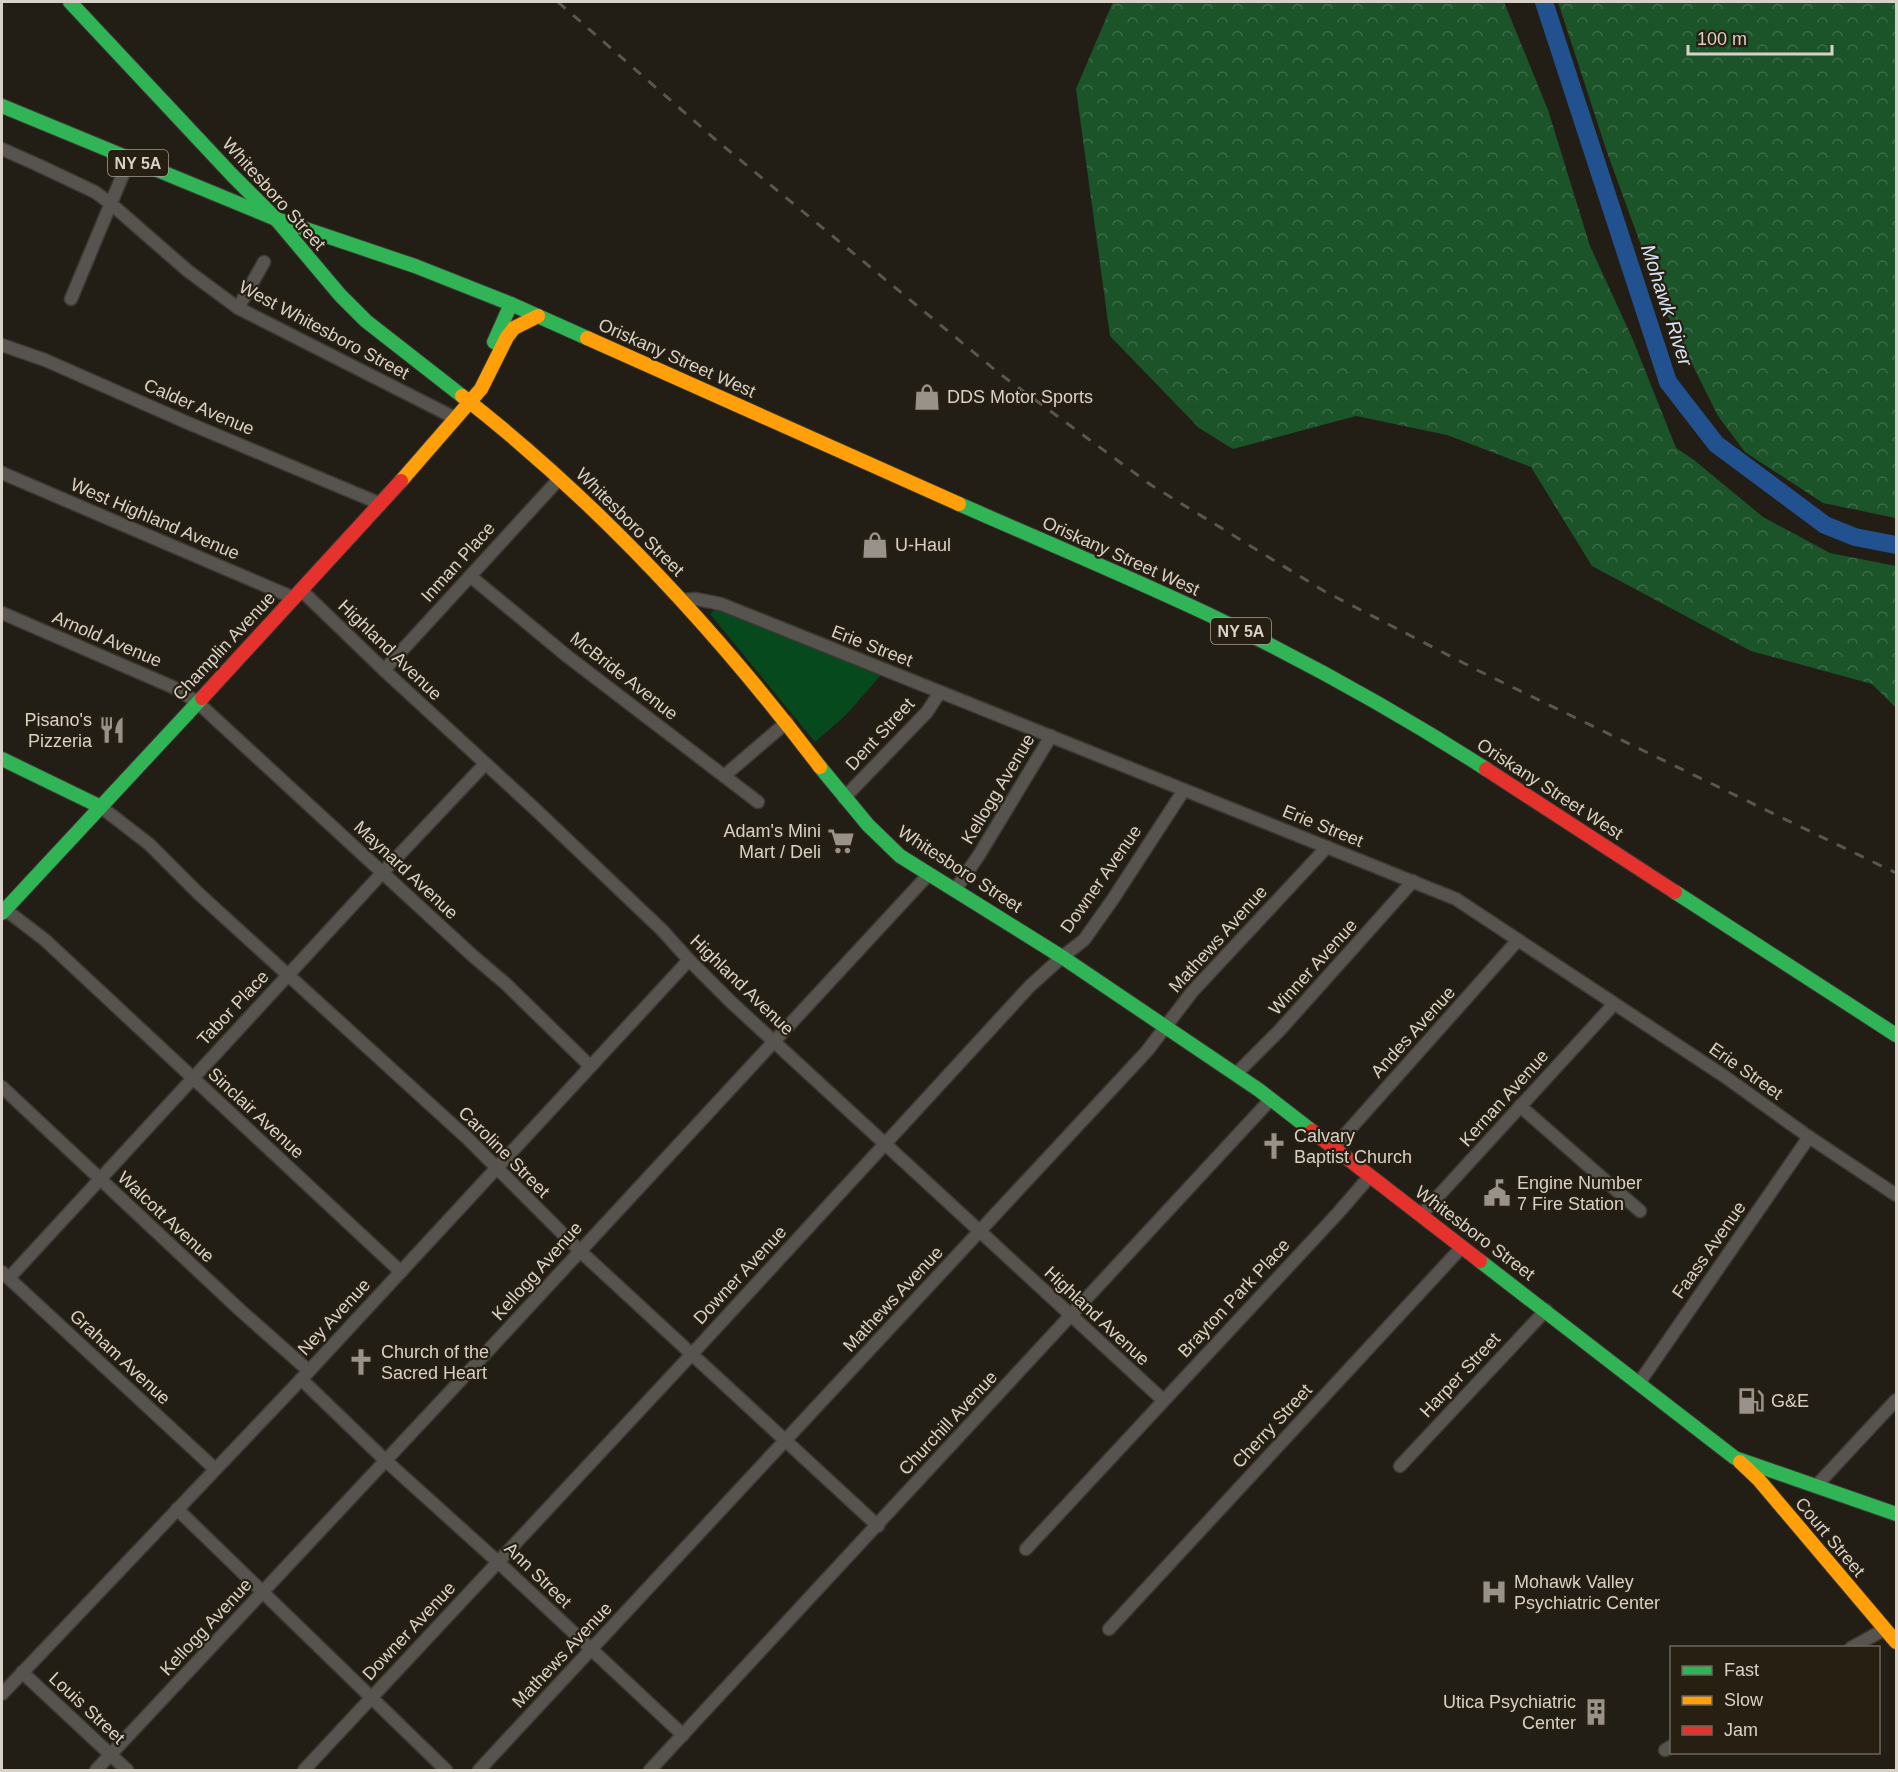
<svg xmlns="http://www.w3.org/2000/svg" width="1898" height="1772" font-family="Helvetica,sans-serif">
<defs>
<pattern id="forest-crowns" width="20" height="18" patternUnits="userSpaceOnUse" patternTransform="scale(1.5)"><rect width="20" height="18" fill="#1c5429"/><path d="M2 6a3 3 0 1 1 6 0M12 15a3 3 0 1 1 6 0" fill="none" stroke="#3c6c47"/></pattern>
</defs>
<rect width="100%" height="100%" fill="#221e16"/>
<g fill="url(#forest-crowns)">
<polygon points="1113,2 1504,2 1548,110 1590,246 1633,340 1676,448 1694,460 1763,517 1830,553 1896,566 1896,708 1872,684 1751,651 1592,566 1531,467 1447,435 1356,416 1233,449 1199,428 1110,336 1076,89"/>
<polygon points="1558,2 1896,2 1896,518 1823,503 1745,452 1718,416 1663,306 1607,152"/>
</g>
<polygon fill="#05491d" points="717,608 881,675 846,715 815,742 710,614"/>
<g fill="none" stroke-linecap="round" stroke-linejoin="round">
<polyline stroke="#22518f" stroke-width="18" points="1544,2 1668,382 1716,444 1825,525 1855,537 1896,545"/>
<defs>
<g id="street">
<polyline points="2,149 38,165 95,192 110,203 188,271 238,308 455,418"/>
<polyline points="71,299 129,160"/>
<polyline points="238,308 264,262"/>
<polyline points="2,345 45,360 188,423 381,504"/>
<polyline points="2,473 294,598"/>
<polyline points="470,576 567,656 758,802"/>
<polyline points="301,590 384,670 536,810 662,930 689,960 731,1002 1163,1400"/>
<polyline points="682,600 696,599 721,604 1456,899 1724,1076 1809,1137 1896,1195"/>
<polyline points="2,613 175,688 197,702 473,956 506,984 590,1066"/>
<polyline points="384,670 560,478"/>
<polyline points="724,776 787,722"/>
<polyline points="844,798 927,712 940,692"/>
<polyline points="101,807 149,844 198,893 467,1138 580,1251 878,1526"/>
<polyline points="955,890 979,855 1051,736"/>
<polyline points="2,907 45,940 401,1272"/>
<polyline points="1236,1074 1279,1031 1413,881"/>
<polyline points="2,1087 240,1310 309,1371"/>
<polyline points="1520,1106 1640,1211"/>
<polyline points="1334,1147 1518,940"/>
<polyline points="1421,1215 1614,1004"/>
<polyline points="2,1272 215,1469"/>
<polyline points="9,1278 383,872 485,764"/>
<polyline points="301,1379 385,1460 498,1562 683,1735"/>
<polyline points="1639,1383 1809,1137"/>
<polyline points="1400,1466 1546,1310"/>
<polyline points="1817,1485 1896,1400"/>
<polyline points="177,1509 446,1770"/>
<polyline points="1026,1549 1339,1212 1370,1176"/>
<polyline points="1109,1629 1462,1247"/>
<polyline points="1851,1648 1885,1629"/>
<polyline points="22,1672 127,1770"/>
<polyline points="2,1694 309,1371 689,960"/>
<polyline points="1665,1750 1672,1746"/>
<polyline points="96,1770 460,1381 929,874"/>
<polyline points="304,1770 692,1354 1030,986 1062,957 1084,940 1113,899 1184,790"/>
<polyline points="479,1770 1147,1051 1192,992 1327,847"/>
<polyline points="650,1770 1271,1099"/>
</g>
<g id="fast">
<polyline points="70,2 232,175 276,219 340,295 366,321 462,396"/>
<polyline points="2,106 276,219 415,266 511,304 587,338"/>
<polyline points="494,342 511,304"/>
<path d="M959,504C1045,542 1132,578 1216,618C1309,663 1399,713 1486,769"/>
<polyline points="2,759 101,807"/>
<polyline points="820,767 868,825 900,856 1062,957 1259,1090 1312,1131"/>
<polyline points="1675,892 1896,1035"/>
<polyline points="2,913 202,698"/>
<polyline points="1480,1261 1735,1458 1896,1514"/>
</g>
<g id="slow">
<polyline points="587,338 959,504"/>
<path d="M462,396C598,502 716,630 820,767"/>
<polyline points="401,481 481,389 507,337 514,328 538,316"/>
<polyline points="1740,1462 1759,1480 1896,1642"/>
</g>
<g id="jam">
<polyline points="202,698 401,481"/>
<polyline points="1486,769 1675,892"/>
<polyline points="1312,1131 1480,1261"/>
</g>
</defs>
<use href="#street" stroke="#3c3832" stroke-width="15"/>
<use href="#fast" stroke="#3c3832" stroke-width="16"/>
<use href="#slow" stroke="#3c3832" stroke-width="16"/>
<use href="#jam" stroke="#3c3832" stroke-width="16"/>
<use href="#street" stroke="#57534e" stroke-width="12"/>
<use href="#fast" stroke="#30b455" stroke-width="14"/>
<use href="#slow" stroke="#ff9f0a" stroke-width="14"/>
<use href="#jam" stroke="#e5322d" stroke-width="14"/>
<polyline stroke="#595651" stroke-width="3" stroke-dasharray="10 10" stroke-linecap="butt" points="558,2 716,140 1000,374 1151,485 1324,591 1479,671 1896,873"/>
</g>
<defs>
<symbol id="shop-bare" viewBox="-9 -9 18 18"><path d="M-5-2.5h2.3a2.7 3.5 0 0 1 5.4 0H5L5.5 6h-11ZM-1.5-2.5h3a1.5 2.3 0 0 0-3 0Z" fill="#98928a" stroke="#271f11" stroke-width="2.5" paint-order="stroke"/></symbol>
<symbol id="restaurant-bare" viewBox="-9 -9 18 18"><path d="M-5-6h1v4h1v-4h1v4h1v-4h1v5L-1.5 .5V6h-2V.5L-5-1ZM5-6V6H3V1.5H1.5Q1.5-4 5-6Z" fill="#98928a" stroke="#271f11" stroke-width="2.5" paint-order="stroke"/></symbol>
<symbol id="supermarket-bare" viewBox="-9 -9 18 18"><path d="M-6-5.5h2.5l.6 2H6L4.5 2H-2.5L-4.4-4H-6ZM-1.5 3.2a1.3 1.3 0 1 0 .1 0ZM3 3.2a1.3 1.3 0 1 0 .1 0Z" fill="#98928a" stroke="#271f11" stroke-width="2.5" paint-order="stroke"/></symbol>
<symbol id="church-bare" viewBox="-9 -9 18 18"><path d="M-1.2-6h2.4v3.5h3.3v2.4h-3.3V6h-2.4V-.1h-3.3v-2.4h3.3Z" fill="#98928a" stroke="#271f11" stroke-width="2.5" paint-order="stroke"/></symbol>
<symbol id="civic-bare" viewBox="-9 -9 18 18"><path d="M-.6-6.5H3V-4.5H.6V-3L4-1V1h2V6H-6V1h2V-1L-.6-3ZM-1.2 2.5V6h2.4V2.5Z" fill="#98928a" stroke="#271f11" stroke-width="2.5" paint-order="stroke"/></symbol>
<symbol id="fuel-bare" viewBox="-9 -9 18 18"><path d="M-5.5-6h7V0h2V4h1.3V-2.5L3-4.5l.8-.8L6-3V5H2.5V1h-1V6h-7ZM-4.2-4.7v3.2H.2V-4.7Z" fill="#98928a" stroke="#271f11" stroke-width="2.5" paint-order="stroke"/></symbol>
<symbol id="hospital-bare" viewBox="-9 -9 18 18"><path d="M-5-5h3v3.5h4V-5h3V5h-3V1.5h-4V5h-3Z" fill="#98928a" stroke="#271f11" stroke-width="2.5" paint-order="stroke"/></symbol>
<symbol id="building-bare" viewBox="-9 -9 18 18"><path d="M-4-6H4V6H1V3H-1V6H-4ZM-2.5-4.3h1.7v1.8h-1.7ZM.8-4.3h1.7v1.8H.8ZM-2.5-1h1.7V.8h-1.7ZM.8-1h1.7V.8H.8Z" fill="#98928a" stroke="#271f11" stroke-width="2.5" paint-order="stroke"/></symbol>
</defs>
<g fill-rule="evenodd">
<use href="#shop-bare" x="908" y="378" width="38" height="38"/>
<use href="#shop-bare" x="856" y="526" width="38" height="38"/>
<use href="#restaurant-bare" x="93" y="711" width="38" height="38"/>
<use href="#supermarket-bare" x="822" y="822" width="38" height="38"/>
<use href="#church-bare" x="1255" y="1127" width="38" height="38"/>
<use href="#civic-bare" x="1478" y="1174" width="38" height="38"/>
<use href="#church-bare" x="342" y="1343" width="38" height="38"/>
<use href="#fuel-bare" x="1732" y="1382" width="38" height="38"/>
<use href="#hospital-bare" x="1475" y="1573" width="38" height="38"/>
<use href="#building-bare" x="1577" y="1693" width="38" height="38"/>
</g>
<g text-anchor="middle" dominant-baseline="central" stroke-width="4.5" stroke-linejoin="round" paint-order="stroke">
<g fill="#271f11" stroke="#a29c91" stroke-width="1.5">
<rect x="108" y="150" width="60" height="26" rx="4.5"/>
<rect x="1211" y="618" width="60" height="26" rx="4.5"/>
</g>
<g font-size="16" font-weight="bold" fill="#d7d1c8">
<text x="138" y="163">NY 5A</text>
<text x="1241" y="631">NY 5A</text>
</g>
<g font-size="18" fill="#d7d1c8" stroke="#271f11">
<text transform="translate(274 194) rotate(48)">Whitesboro Street</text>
<text transform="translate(324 330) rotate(28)">West Whitesboro Street</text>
<text transform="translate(677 358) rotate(24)">Oriskany Street West</text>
<text transform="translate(199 407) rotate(23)">Calder Avenue</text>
<text transform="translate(155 519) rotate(23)">West Highland Avenue</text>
<text transform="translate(630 522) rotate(45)">Whitesboro Street</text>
<text transform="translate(1121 556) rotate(24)">Oriskany Street West</text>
<text transform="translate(458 562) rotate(-48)">Inman Place</text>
<text transform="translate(107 639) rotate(23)">Arnold Avenue</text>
<text transform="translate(224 646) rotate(-47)">Champlin Avenue</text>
<text transform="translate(872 646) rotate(21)">Erie Street</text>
<text transform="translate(390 650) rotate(44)">Highland Avenue</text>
<text transform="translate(624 676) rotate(38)">McBride Avenue</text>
<text transform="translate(880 734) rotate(-47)">Dent Street</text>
<text transform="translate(998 789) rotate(-59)">Kellogg Avenue</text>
<text transform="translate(1550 789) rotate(33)">Oriskany Street West</text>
<text transform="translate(1323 826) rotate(22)">Erie Street</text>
<text transform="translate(960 869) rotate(33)">Whitesboro Street</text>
<text transform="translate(406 870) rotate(43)">Maynard Avenue</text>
<text transform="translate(1101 879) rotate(-55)">Downer Avenue</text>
<text transform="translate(1218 939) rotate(-48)">Mathews Avenue</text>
<text transform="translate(1313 967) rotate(-48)">Winner Avenue</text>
<text transform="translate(742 985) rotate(44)">Highland Avenue</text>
<text transform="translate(233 1008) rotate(-47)">Tabor Place</text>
<text transform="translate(1413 1032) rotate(-48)">Andes Avenue</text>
<text transform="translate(1746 1071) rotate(35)">Erie Street</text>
<text transform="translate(1504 1098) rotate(-48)">Kernan Avenue</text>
<text transform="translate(256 1113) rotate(43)">Sinclair Avenue</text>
<text transform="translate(504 1152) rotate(45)">Caroline Street</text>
<text transform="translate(166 1217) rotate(43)">Walcott Avenue</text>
<text transform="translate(1475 1233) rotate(37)">Whitesboro Street</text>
<text transform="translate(1709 1250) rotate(-55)">Faass Avenue</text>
<text transform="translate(537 1271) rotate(-48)">Kellogg Avenue</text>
<text transform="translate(740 1275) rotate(-47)">Downer Avenue</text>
<text transform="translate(1234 1298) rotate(-47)">Brayton Park Place</text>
<text transform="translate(893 1299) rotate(-47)">Mathews Avenue</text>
<text transform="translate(1097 1316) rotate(43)">Highland Avenue</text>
<text transform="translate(334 1317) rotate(-47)">Ney Avenue</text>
<text transform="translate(120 1357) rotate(43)">Graham Avenue</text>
<text transform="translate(1460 1375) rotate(-47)">Harper Street</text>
<text transform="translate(948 1423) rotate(-47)">Churchill Avenue</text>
<text transform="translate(1272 1426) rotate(-47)">Cherry Street</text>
<text transform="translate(1830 1537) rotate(50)">Court Street</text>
<text transform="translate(538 1575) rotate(44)">Ann Street</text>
<text transform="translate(206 1627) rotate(-47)">Kellogg Avenue</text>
<text transform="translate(409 1631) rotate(-47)">Downer Avenue</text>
<text transform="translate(562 1655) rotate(-47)">Mathews Avenue</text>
<text transform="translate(87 1708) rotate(43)">Louis Street</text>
</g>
<g font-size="18" fill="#d7d1c8" stroke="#271f11" text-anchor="start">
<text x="947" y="397">DDS Motor Sports</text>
<text x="895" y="545">U-Haul</text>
<text x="92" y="720" text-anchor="end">Pisano's<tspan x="92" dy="21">Pizzeria</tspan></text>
<text x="821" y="831" text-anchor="end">Adam's Mini<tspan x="821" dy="21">Mart / Deli</tspan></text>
<text x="1294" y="1136">Calvary<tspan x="1294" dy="21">Baptist Church</tspan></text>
<text x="1517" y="1183">Engine Number<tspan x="1517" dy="21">7 Fire Station</tspan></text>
<text x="381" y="1352">Church of the<tspan x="381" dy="21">Sacred Heart</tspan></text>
<text x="1771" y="1401">G&amp;E</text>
<text x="1514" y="1582">Mohawk Valley<tspan x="1514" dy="21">Psychiatric Center</tspan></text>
<text x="1576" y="1702" text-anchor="end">Utica Psychiatric<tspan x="1576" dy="21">Center</tspan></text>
</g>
<g font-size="20" font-style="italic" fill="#d6e4f8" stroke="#271f11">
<text transform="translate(1667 305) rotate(72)">Mohawk River</text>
</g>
</g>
<rect width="1898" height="1772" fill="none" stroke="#d7d1c8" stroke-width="6"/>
<rect x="1670" y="1646" width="210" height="108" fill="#271f11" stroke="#6d665a" stroke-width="1.5"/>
<rect x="1682" y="1666" width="30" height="9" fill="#30b455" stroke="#6d665a" stroke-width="1.5"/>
<text x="1724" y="1676" font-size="18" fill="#d7d1c8">Fast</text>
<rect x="1682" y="1696" width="30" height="9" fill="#ff9f0a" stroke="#6d665a" stroke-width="1.5"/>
<text x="1724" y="1706" font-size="18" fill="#d7d1c8">Slow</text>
<rect x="1682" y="1726" width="30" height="9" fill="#e5322d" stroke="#6d665a" stroke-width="1.5"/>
<text x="1724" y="1736" font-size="18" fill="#d7d1c8">Jam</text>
<path d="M1688 45v9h144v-9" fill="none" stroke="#d7d1c8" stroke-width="3"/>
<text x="1697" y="45" font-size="18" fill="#d7d1c8" stroke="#271f11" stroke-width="4.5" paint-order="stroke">100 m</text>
</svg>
